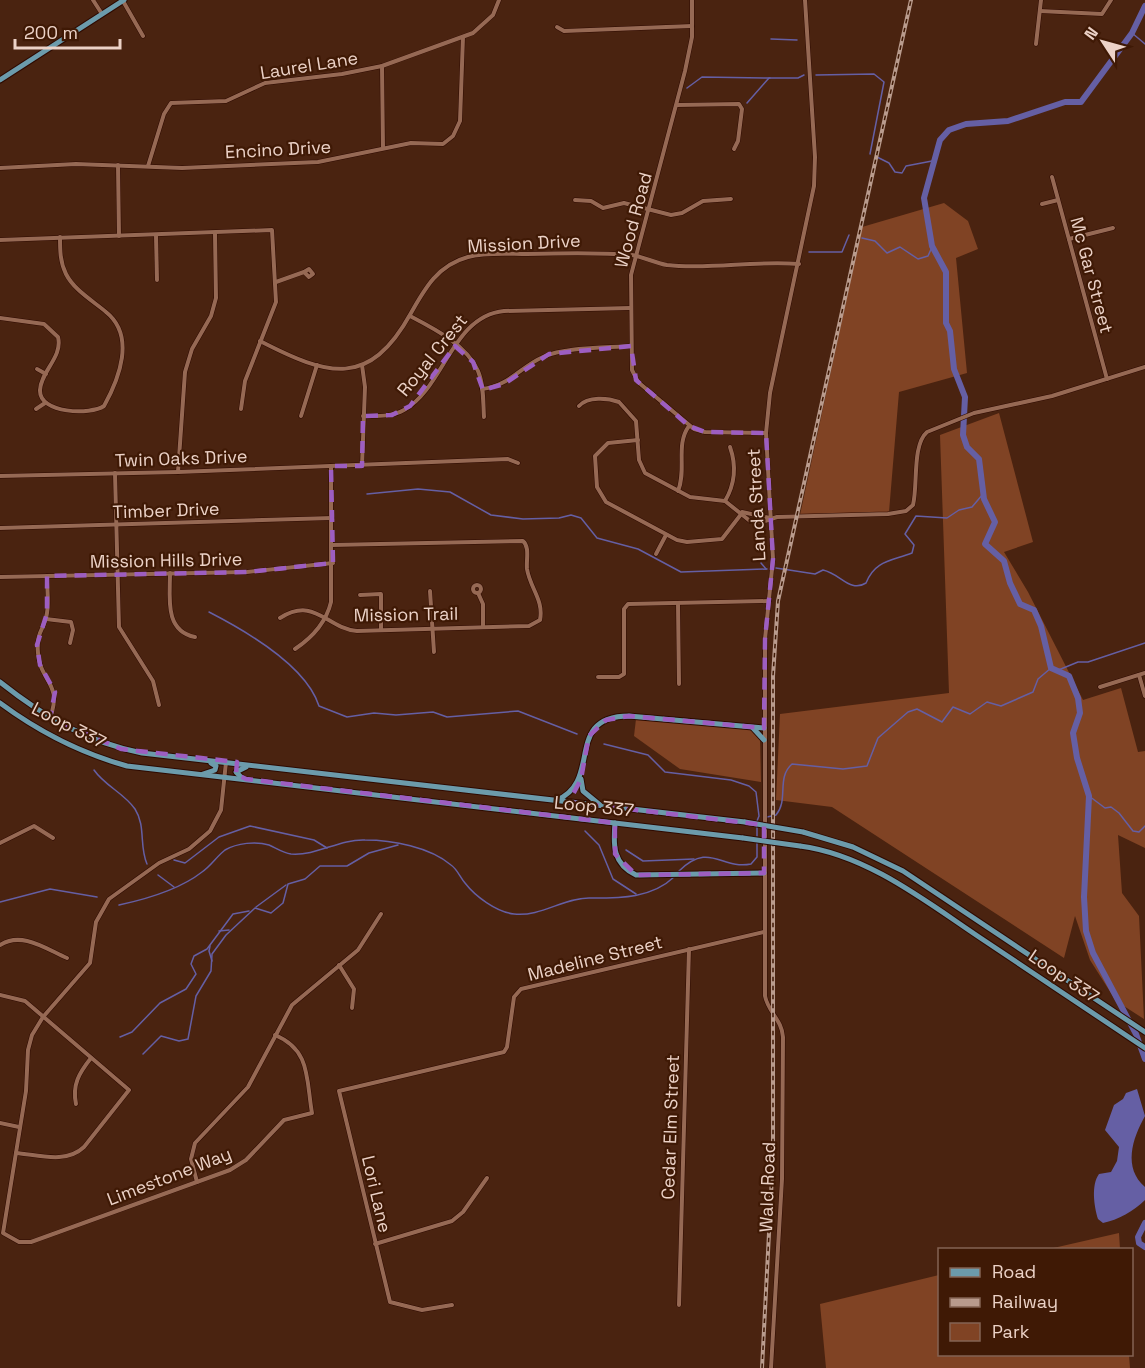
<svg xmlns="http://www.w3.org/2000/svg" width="1145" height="1368" font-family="'Space Grotesk',sans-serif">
<rect width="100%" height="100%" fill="#4a2310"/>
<g fill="#804324">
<polygon points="944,203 968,221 978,249 956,258 967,373 899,392 889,512 800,515 862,227"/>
<polygon points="999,413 1033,542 1004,552 1028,592 1083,700 1121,688 1138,752 1145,751 1145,848 1118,835 1122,893 1139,916 1144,1019 1116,1001 1090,960 1075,916 1064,958 832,807 776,800 780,714 949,693 940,435"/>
<polygon points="636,719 745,727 753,730 760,737 761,782 680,769 634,736"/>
<polygon points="1119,1233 1120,1249 1049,1249"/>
<polygon points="939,1275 940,1354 1129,1355 1130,1368 826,1368 820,1304"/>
</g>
<path fill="#655fa4" d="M1137,1089L1145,1116C1132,1139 1123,1168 1145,1187V1200C1134,1211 1118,1220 1103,1223L1098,1219C1094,1206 1091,1185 1099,1174L1111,1172L1117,1161L1119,1147L1105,1130L1114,1105L1123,1099L1126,1093Z"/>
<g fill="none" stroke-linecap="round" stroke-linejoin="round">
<g stroke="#655fa4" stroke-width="1.5">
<polyline points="1132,33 1145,44"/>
<polyline points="771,39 797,40"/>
<polyline points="816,75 874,74 884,82 870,154"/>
<polyline points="687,88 702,77 770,78"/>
<polyline points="747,103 769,78 798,78 804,75"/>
<polyline points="877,157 889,163 895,172 902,173 906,166 932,161"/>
<polyline points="862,238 875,241 887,253 900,247 918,259 928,256 932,247"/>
<polyline points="809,252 842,252 849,235"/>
<polyline points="367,494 418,489 450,492 491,515 523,519 559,518 571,515 581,518 597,538 638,549 681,572 767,569"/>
<polyline points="761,563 766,569"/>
<path d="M776,568L815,574L823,570C841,574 850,593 866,583C875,560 892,561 912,553L914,545L905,534L916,516L947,518L959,510L972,507L983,494"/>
<path d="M209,612C246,631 306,665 319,706L347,717L374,713L396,715L433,712L447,717L518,711L577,734"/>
<polyline points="1056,671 1078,662 1088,662 1145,643"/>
<polyline points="604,744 648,755 665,772 731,780 749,786 756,792 759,816 757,821"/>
<path d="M94,770C105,786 124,793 135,809C146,826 139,846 147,864"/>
<polyline points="1089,796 1105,808 1111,807 1119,813 1133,831 1139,832 1145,826"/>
<path d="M767,817L776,815C789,800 776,778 792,764L843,769L867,766L878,738L908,712L917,709L942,722L953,707L970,714L987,702L1001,706L1033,692L1038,679L1051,668"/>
<polyline points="757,826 757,836"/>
<polyline points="585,831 599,845 613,879 636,894"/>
<polyline points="626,850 643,861 694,859"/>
<polyline points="174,860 185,863 219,837 250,826 314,840 327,848"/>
<path d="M679,871C710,841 721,870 751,864L757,857V841"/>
<polyline points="158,875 174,887"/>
<polyline points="0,902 50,889 97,897"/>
<path d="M119,905C147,899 179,890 202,872C211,866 217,856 225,850C237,843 256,841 269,845C276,848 283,853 291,854C317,856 339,839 365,840C392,840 430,847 451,865C457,869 460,877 465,883C475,896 496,912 514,914C541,917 563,898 589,898C618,898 651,899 674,877"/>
<polyline points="256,907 286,885"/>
<polyline points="219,931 229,930"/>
<polyline points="210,946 209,951 212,961"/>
<polyline points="120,1037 132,1032 160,1003 186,989 196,974 191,964 194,956 207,949 233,914 249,911"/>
<polyline points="143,1054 161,1036 179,1041 188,1039 196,996 211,971 212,954 226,935 255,908 271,913 283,903 288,884 305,879 320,866 347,866 369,853 398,845"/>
</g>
<g stroke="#655fa4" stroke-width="6">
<polyline points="1145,6 1132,33 1081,102 1065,102 1008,121 966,124 949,130 940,140 924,198 932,246 946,272 946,323 950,331 954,369 965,397 963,435 967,447 979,459 984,499 995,522 985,544 1004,561 1010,583 1020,604 1034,610 1041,626 1051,668 1069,676 1078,698 1080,713 1073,733 1077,758 1089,796 1084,897 1086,931 1093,953 1136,1034 1145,1059"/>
<polyline points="1145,1223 1138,1237 1139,1243 1145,1247"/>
</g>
<defs>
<g id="minor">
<polyline points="93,0 102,14"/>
<polyline points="692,0 692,37 685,71 631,275 632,370 638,382 694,429 705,432 766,433"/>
<polyline points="123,1 143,36"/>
<polyline points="1040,11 1102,14 1111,0"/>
<polyline points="557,27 564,31 692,26"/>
<polyline points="1036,44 1041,0"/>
<polyline points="382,66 383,148"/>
<polyline points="677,105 739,104 742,109 738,141 734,149"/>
<polyline points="118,165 119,236"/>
<polyline points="148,166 164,114 171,103 226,101 265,83 342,74 382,66 473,33 493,15 499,0"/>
<polyline points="0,168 76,164 182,168 318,162 411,143 443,144 453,136 460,121 463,37"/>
<polyline points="1052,177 1107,379"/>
<polyline points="575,200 591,201 603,208 624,203 671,215 682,213 703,201 731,199"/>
<polyline points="1042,204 1058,200"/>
<polyline points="156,235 157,280"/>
<polyline points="1069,239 1113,228"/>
<polyline points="0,240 272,230 276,302 245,381 241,409"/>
<polyline points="276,282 304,272 309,277 313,274 309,269 304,272"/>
<path d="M410,316C433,328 467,345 478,371C484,385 483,402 484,417"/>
<path d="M0,318L44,324L58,337C63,357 41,371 40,390C39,414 91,415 104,406C119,379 136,336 106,312C93,301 74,290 66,274C60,262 60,250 60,237"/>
<path d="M260,341C328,376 369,389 411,313C425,288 438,265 468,257C486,252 508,254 527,254C562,253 597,252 632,255C644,257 655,263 667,265C710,270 755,260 799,264"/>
<polyline points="37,369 46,374"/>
<path d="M482,389C509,386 520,367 543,357C565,347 606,348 631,346"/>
<path d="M579,406C588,396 608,398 619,402L636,421L639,460L645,473L690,497L725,501L750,521L762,522L777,517L888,514L906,511L913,505C918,485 912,445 927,432L974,413L1052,396L1145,367"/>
<polyline points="36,409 45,403"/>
<polyline points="301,416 317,365"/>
<path d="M363,416C377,416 392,417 404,410C444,388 452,316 504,311L630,308"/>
<polyline points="638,440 608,443 595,456 597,487 606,502 677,540 687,542 722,539 742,513"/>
<polyline points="362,466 365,387 362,365"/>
<polyline points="178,472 185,372 192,349 211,316 216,298 215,234"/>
<polyline points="115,473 119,627 153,681 159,705"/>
<polyline points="0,476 178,472 508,459 518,463"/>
<path d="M678,491C687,469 675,445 689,426"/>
<path d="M725,501C735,484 737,467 730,447"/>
<polyline points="742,512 770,518"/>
<polyline points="0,528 332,518"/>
<polyline points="656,554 666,535"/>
<path d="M170,573C170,597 164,631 195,637"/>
<path d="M47,576C47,588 49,602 47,613C45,629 36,630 38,653C40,682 63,683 50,718"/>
<polyline points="0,577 247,572 333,563"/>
<circle cx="477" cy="589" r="4"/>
<polyline points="430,591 434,652"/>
<polyline points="478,593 483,604 483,627"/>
<polyline points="360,595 381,594 381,629"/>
<polyline points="678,603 679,684"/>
<path d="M280,618C315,596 326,628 357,631L529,626L540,620C544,600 530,588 527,569C526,560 530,547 523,541L332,545"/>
<polyline points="46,619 71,622 73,630 70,643"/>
<path d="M295,649C313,637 326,623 331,602V466"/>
<polyline points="1139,675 1145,696"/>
<polyline points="598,677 619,677 624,674 624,609 628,604 769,601"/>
<polyline points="1100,687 1145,673"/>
<path d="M226,762L221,810L210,831L189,849L159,863L109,899L96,922L90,963L43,1017L32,1035L28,1050L26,1091L3,1233L19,1242H31L230,1170L246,1160L284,1120L312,1113C306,1079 311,1050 275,1035"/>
<polyline points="0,843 34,826 53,838"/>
<path d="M0,945C22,931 46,949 67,958"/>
<polyline points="339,965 354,989 352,1008"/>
<path d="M0,995L25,1001L129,1090L84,1147C66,1164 39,1155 16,1153"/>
<path d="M76,1104C72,1085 79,1073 91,1058"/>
<polyline points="0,1123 19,1127"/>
<polyline points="197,1182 191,1159 195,1143 248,1087 292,1005 358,950 381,914"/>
<polyline points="375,1244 452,1221 463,1212 487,1178"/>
<polyline points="452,1305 422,1310 390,1302 339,1091 504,1052 507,1047 514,997 521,989 764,932"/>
<polyline points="679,1305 689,949"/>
<path d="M771,1368L782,1179L783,1037C782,1020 768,1012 765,996V639L773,559L766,433L770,393L814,186L815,157L805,0"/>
</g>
<g id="major">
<polyline points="0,80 124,0"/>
<path d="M0,682C44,717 87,742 142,753L745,822"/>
<path d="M0,703C39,732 80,753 127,766L743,838"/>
<polyline points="753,728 764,740"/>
<polyline points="203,774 215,770 216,766 211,763"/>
<polyline points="242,778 236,772 246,767"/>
<polyline points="581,779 583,791 600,805"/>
<path d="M557,800C603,781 563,716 629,716L764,728"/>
<path d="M615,823C613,846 613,864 636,875L764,873"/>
<polyline points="803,832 853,847 903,871 1145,1032"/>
<path d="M800,846C869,855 929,904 985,941C1039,977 1092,1013 1145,1048"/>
</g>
</defs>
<use href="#minor" stroke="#2e0a00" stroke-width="5"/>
<use href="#major" stroke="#2e0a00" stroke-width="7"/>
<use href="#minor" stroke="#966954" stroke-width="4"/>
<use href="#major" stroke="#6c9bab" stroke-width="5"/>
<defs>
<polyline id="rail" points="762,1368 773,1156 773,676 778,601 911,0"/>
</defs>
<use href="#rail" stroke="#b99b8d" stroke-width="4"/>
<use href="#rail" stroke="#3f1905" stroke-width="1.5" stroke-dasharray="4.5" stroke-linecap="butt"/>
<defs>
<g id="major-bridge">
<polyline points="745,822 803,832"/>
<polyline points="743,838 800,846"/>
</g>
</defs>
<use href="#major-bridge" stroke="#2e0a00" stroke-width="7" stroke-linecap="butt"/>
<use href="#major-bridge" stroke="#6c9bab" stroke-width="5"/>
</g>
<path fill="none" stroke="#9d5ec1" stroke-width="4.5" stroke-dasharray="12 8" stroke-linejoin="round" d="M455,346L473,362L483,390L504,384L549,354L631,346L636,380L689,426L705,432L766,433L773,559L765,639L764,728L629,716L606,720L589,736L581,779L569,802L764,825V873L636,875L615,854V823L246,779L236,774L237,762L121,749L50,718L55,692L40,665L37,645L47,613V576L247,572L333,563L331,466H362L363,416L392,415L410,406Z"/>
<g text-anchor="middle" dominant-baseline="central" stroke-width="4.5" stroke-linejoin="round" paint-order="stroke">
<g font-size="18" fill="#ecd2c7" stroke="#3f1905">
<text transform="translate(309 65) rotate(-9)">Laurel Lane</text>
<text transform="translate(278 149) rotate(-3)">Encino Drive</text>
<text transform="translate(633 220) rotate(-75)">Wood Road</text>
<text transform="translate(524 243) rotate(-3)">Mission Drive</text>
<text transform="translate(1092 275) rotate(75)">Mc Gar Street</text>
<text transform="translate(432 355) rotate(-51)">Royal Crest</text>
<text transform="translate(181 458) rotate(-2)">Twin Oaks Drive</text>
<text transform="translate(756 505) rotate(-93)">Landa Street</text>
<text transform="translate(166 510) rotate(-2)">Timber Drive</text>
<text transform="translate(166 560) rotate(-1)">Mission Hills Drive</text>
<text transform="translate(406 614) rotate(-1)">Mission Trail</text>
<text transform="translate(69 725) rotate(27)">Loop 337</text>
<text transform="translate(594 806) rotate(6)">Loop 337</text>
<text transform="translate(595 958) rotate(-14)">Madeline Street</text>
<text transform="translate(1064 976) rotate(34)">Loop 337</text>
<text transform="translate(670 1127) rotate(-88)">Cedar Elm Street</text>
<text transform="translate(169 1176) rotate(-21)">Limestone Way</text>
<text transform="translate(767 1187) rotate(-88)">Wald Road</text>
<text transform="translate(377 1194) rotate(77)">Lori Lane</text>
</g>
</g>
<rect x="938" y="1248" width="195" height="108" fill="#3f1905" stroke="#846353" stroke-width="1.5"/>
<rect x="950" y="1268" width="30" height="9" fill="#6c9bab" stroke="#846353" stroke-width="1.5"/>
<text x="992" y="1278" font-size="18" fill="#ecd2c7">Road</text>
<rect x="950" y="1298" width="30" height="9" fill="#b99b8d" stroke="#846353" stroke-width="1.5"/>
<text x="992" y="1308" font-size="18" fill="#ecd2c7">Railway</text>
<rect x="950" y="1323" width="30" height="18" fill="#804324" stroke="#846353" stroke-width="1.5"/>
<text x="992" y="1338" font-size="18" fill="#ecd2c7">Park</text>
<g transform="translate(1103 42) rotate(306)" stroke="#3f1905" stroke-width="4.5" paint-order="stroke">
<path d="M0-4.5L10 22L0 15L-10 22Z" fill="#ecd2c7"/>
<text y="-9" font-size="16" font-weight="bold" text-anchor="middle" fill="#ecd2c7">N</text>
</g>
<path d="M15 39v9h105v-9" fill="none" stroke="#ecd2c7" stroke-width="3"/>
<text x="24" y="39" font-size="18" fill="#ecd2c7" stroke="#3f1905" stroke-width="4.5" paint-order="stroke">200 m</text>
</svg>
